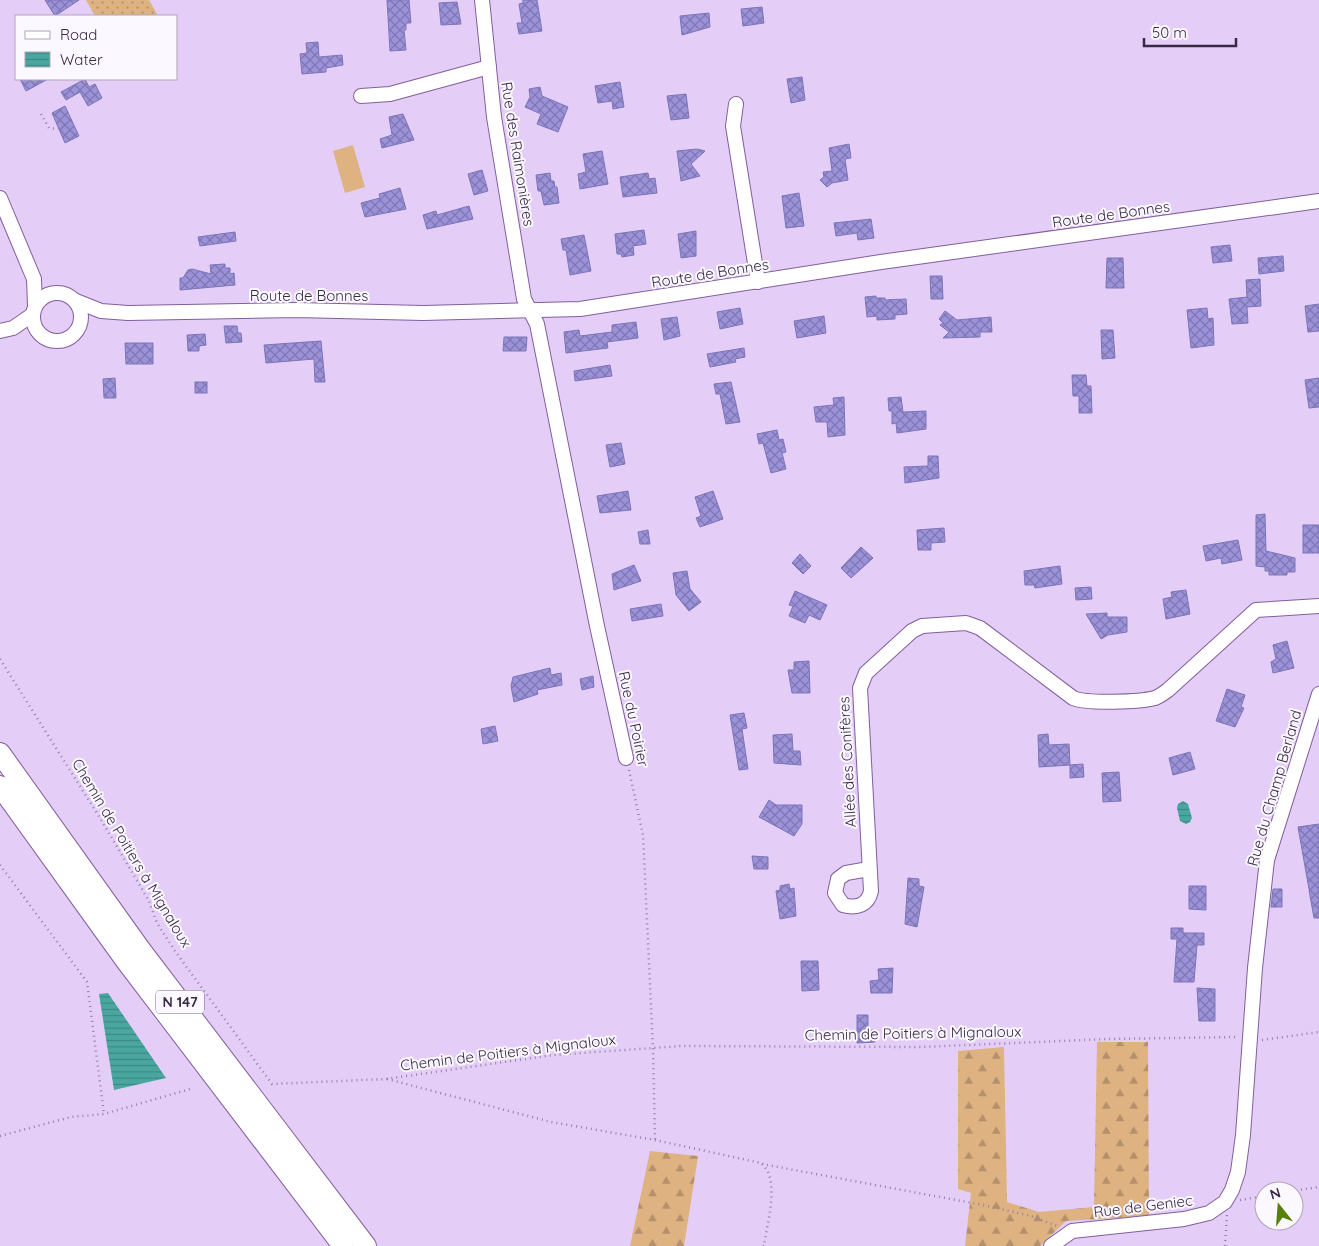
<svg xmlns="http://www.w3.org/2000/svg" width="1319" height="1246" font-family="Quicksand,sans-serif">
<defs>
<pattern id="grass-dots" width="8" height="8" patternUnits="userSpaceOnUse" patternTransform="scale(1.25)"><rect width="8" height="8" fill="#deb281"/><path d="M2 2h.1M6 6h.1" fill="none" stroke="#b5916b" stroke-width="1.8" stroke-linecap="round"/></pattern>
<pattern id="forest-firs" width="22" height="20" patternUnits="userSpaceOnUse" patternTransform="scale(1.25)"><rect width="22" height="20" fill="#deb281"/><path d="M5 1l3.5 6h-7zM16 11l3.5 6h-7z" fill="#b5916b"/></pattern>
<pattern id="water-rules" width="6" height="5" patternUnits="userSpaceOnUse" patternTransform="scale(1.25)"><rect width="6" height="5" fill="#49a7a0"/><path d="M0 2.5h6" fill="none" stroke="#3e8884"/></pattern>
<pattern id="building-cross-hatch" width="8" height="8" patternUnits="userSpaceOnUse" patternTransform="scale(1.25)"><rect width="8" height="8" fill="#9b92d9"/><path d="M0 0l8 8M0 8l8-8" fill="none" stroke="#7f77b2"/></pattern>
</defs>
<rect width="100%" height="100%" fill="#e4cef8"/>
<polygon fill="url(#grass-dots)" points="86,0 149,0 158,16 95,16"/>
<g fill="url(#forest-firs)">
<polygon points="1097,1042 1148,1042 1149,1216 1066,1221 1040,1246 965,1246 971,1193 958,1189 958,1051 1004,1047 1007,1202 1039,1212 1094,1207"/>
<polygon points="650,1151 698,1156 684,1246 630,1246"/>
</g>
<polygon fill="#deb281" points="353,145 365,187 345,193 333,151"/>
<g fill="url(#water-rules)">
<polygon points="1183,801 1188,804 1192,818 1190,822 1186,824 1180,821 1177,808 1178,804"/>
<polygon points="108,993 166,1078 114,1090 99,994"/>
</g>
<g fill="url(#building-cross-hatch)" stroke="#7d74b8">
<polygon points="45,0 79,0 55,16"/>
<polygon points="387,0 409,0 411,23 406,23 406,30 404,30 406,50 390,51"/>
<polygon points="523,0 537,0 542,31 519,34 517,23 522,23 519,4 523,3"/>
<polygon points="457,2 461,24 441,25 439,3"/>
<polygon points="762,7 764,23 743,26 741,9"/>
<polygon points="709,13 710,27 682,35 680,16"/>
<polygon points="318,42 319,57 342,55 343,65 326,68 326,72 302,74 300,54 307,53 306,43"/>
<polygon points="802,77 805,100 791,103 787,79"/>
<polygon points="20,79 48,79 26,91"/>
<polygon points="85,79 89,87 95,84 102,98 88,106 80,92 66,100 61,92"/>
<polygon points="620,82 624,107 613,109 612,101 598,103 595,86"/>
<polygon points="540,87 542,96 568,107 558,132 537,124 541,114 525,107 530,97 529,89"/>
<polygon points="686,94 689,118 671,120 667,96"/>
<polygon points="65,106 79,136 65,143 52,113"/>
<polygon points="403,114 414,140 382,148 380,139 392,135 389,117"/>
<polygon points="849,144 851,158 845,159 848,180 832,183 827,187 820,180 824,177 823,172 832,171 829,148"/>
<polygon points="697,149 705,151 691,164 700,176 681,181 677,151"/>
<polygon points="602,151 608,184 580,189 578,174 586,172 583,154"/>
<polygon points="482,170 488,191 474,195 468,174"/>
<polygon points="550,173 551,181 554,181 555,187 557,187 559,203 544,205 541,191 538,191 536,175"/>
<polygon points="648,173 649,179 655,178 657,193 623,197 620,177"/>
<polygon points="400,188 406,209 365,217 361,203 380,198 379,194"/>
<polygon points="799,193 804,226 786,228 782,196"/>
<polygon points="469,206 473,219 427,229 423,215 436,211 437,215"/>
<polygon points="871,219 874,238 858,240 857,233 836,236 834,223"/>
<polygon points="644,230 646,244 633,246 634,255 622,257 621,254 617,254 615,234"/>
<polygon points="696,231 696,256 681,258 678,234"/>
<polygon points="235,232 236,241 200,246 198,237"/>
<polygon points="584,235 591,271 570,275 566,250 563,250 561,239"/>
<polygon points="1230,245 1232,261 1213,263 1211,247"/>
<polygon points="1283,256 1284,271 1259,274 1258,258"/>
<polygon points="1107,258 1123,258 1124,288 1106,288"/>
<polygon points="225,264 225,268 230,268 230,274 234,273 235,285 180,290 180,278 183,278 188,270 192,269 211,274 210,265"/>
<polygon points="930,276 942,276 943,299 931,299"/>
<polygon points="1260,279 1261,306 1247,307 1248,323 1232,324 1229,299 1247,297 1246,280"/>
<polygon points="876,296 876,298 885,298 885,300 906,299 907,314 895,315 895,319 877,320 877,316 867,317 865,297"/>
<polygon points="1319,304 1319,331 1308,332 1305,306"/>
<polygon points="740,308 743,324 720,329 717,312"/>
<polygon points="1207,308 1208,319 1213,318 1214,345 1191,348 1187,310"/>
<polygon points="945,311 957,320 991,317 992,332 980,332 980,337 943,338 949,332 940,325 943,323 939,319"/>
<polygon points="824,316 826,333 797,338 794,321"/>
<polygon points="677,317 680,336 664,340 661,319"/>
<polygon points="636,322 638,338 607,342 608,348 566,353 564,332 579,330 580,336 612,332 612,325"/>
<polygon points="224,326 237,326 238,333 241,333 242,342 226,343"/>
<polygon points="1101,330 1113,330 1115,358 1102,359"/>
<polygon points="205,334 206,345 199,346 199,351 188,351 187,335"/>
<polygon points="504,337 527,337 526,351 503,351"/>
<polygon points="321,341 325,382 315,382 314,359 266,363 264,345"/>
<polygon points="125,343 153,343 153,364 126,364"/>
<polygon points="744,348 745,357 735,359 736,362 710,367 707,354"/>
<polygon points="610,365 612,376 575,381 574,371"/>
<polygon points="1072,375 1086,375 1087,386 1091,386 1092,413 1079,413 1079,396 1073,396"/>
<polygon points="115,378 116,398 104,398 103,379"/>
<polygon points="1319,378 1319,407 1309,408 1305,380"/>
<rect x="195" y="382" width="12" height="11"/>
<polygon points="731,382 740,422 726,424 720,394 716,394 714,384"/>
<polygon points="844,397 845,435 828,437 827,422 816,422 814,407 834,405 833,398"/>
<polygon points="901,397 903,412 926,411 926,429 897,433 896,423 892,424 892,411 889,411 888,398"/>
<polygon points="777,430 779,440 783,439 786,452 782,453 786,469 771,473 763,443 759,444 757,434"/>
<polygon points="621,443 625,464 610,467 606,445"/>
<polygon points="928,456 938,456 939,478 905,483 904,467 928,466"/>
<polygon points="628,491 631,510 600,513 597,496"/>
<polygon points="713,491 723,519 700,527 696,518 701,516 695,497"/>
<polygon points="1265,514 1266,551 1295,558 1295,572 1287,572 1287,575 1269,575 1269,571 1265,571 1265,567 1256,566 1256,515"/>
<rect x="1303" y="525" width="16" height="28"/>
<polygon points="944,528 945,542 931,543 931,550 918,550 917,530"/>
<polygon points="648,530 650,544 640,544 638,532"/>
<polygon points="1238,540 1242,560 1222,564 1221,558 1206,561 1203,546"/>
<polygon points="861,547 873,558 851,578 841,568"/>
<polygon points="800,554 811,566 803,574 792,563"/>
<polygon points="634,565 641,581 614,590 612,574"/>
<polygon points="1060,566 1062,584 1035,588 1034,585 1025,585 1024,571"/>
<polygon points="687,571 690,589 701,602 689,611 676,595 673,573"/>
<polygon points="1091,587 1092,599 1076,600 1075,588"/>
<polygon points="1186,590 1190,614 1166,619 1163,599 1172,597 1171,592"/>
<polygon points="795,591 827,605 820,620 809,615 805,623 789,616 793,606 789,605"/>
<polygon points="661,604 663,616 632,621 630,609"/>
<polygon points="1107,613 1107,617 1127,617 1127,632 1108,635 1101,639 1086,614"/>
<polygon points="1287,641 1294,668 1273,673 1271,662 1276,659 1273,645"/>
<polygon points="809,661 810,693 792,693 788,670 794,670 794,662"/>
<polygon points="550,668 551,675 561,673 562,685 537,690 538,694 514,702 511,686 513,677"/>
<polygon points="593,676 594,687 582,690 580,679"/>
<polygon points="1227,689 1245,695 1241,707 1244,708 1235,727 1216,721"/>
<polygon points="744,713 747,728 742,729 748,769 739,770 730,715"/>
<polygon points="495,726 498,741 483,744 481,729"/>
<polygon points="792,734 793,751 800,751 801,765 774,763 773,735"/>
<polygon points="1048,734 1049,745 1069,744 1070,765 1083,764 1084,777 1070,778 1070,765 1039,767 1038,735"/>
<polygon points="1190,752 1195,769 1173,775 1169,758"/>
<polygon points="1119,772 1121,801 1103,802 1102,773"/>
<polygon points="769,800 776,805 802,805 802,824 794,836 759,817"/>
<polygon points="1319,824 1319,918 1314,918 1309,890 1311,890 1309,889 1298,827"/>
<polygon points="752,856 768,857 768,869 754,869"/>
<polygon points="908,878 919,879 919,886 924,887 917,927 905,924"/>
<polygon points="789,884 790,889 794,888 796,916 780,919 776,891 780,890 780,886"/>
<polygon points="1189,886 1206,886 1206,910 1189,909"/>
<polygon points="1273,889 1282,889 1282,907 1271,907"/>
<polygon points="1171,928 1183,928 1183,933 1204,933 1204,945 1197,945 1194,982 1174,982 1177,939 1171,939"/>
<polygon points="801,961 818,961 819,990 802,991"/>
<polygon points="893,968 892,993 871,993 870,981 879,980 878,969"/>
<polygon points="1197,988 1215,989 1215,1021 1199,1021"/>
<polygon points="857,1015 868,1015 868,1030 874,1030 875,1042 857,1043"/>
</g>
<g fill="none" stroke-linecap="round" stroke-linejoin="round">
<defs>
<g id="minor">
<polyline points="482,0 494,117 524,299 537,324 597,626 626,758"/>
<polyline points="361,96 390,94 489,67"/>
<polyline points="736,104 733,126 758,282"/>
<polyline points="0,198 34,279 35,306"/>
<circle cx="57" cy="317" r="24"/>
<polyline points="76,301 101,311 128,313 296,310 423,313 580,309 881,262 1319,201"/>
<polyline points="0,331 13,328 32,315"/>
<path d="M869,869L846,873L838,879L835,893L843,905C857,909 868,905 871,891L860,688L866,673L912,631L922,626L966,623L980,628L1073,698C1087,704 1140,702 1155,698C1160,696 1164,693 1168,690L1256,610L1319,606"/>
<polyline points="1051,1246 1072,1231 1184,1219 1209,1213 1225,1202 1232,1190 1238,1172 1243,1135 1255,968 1267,860 1319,694"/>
</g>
<g id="highway">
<polyline points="0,753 140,949 366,1246"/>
<polyline points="0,786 126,961 343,1246"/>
</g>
</defs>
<use href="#minor" stroke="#815e9d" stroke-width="16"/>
<use href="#highway" stroke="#815e9d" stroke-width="22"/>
<g stroke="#9381a4" stroke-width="2.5" stroke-dasharray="1 4" stroke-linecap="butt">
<polyline points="41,114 49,128 58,129"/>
<polyline points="0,659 100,818 149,901 157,923 175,951 272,1084 386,1079 553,1055 681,1046 921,1047 1108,1039 1237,1037"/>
<polyline points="629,770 643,835 653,1048 655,1140"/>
<polyline points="0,865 87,982 104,1114"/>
<polyline points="1262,1040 1319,1032"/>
<path d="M387,1079L551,1122L655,1140L761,1163C781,1179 767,1223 764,1246"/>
<polyline points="0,1136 71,1117 104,1114 190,1089"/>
<polyline points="762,1164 983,1205 1031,1216 1057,1226"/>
<polyline points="1291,1191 1319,1187"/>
<polyline points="1240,1200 1264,1196"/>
<polyline points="1225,1246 1227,1215"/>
</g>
<use href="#minor" stroke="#fff" stroke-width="14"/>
<use href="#highway" stroke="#fff" stroke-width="20"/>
</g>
<g text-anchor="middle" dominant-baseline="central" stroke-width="4" stroke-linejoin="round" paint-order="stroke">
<rect fill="#fbf8ff" stroke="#72677d" stroke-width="1" x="156" y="990.5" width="48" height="23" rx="4"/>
<g font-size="14" font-weight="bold" fill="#382945">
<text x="180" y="1002">N 147</text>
</g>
<g font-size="15" fill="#382945" stroke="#fbf8ff">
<text transform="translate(518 154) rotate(81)">Rue des Raimonières</text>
<text transform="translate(1111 214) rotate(-8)">Route de Bonnes</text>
<text transform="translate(710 273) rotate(-9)">Route de Bonnes</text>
<text x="309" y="295">Route de Bonnes</text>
<text transform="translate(634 719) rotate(78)">Rue du Poirier</text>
<text transform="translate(847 762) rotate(-93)">Allée des Conifères</text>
<text transform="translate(1274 788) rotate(-74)">Rue du Champ Berland</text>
<text transform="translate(132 853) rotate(59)">Chemin de Poitiers à Mignaloux</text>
<text transform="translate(913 1033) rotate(-1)">Chemin de Poitiers à Mignaloux</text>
<text transform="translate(508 1052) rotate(-7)">Chemin de Poitiers à Mignaloux</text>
<text transform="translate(1143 1206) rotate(-7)">Rue de Geniec</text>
</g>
</g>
<rect x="15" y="15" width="162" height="65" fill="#fbf8ff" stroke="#ada5b5"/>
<rect x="25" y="31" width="25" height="8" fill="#ffffff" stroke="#ada5b5"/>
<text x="60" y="40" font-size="15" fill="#382945">Road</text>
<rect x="25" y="52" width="25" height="15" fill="url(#water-rules)" stroke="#ada5b5"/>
<text x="60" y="65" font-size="15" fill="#382945">Water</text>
<g transform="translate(1279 1206) rotate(343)"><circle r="24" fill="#fbf8ff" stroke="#ada5b5"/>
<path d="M0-4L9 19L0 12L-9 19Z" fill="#578105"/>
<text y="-8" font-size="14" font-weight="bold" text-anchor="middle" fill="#382945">N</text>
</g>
<path d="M1144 38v8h92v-8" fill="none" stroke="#382945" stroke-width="2.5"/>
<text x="1152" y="38" font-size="15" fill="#382945" stroke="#fbf8ff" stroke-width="4" paint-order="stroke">50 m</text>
</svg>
